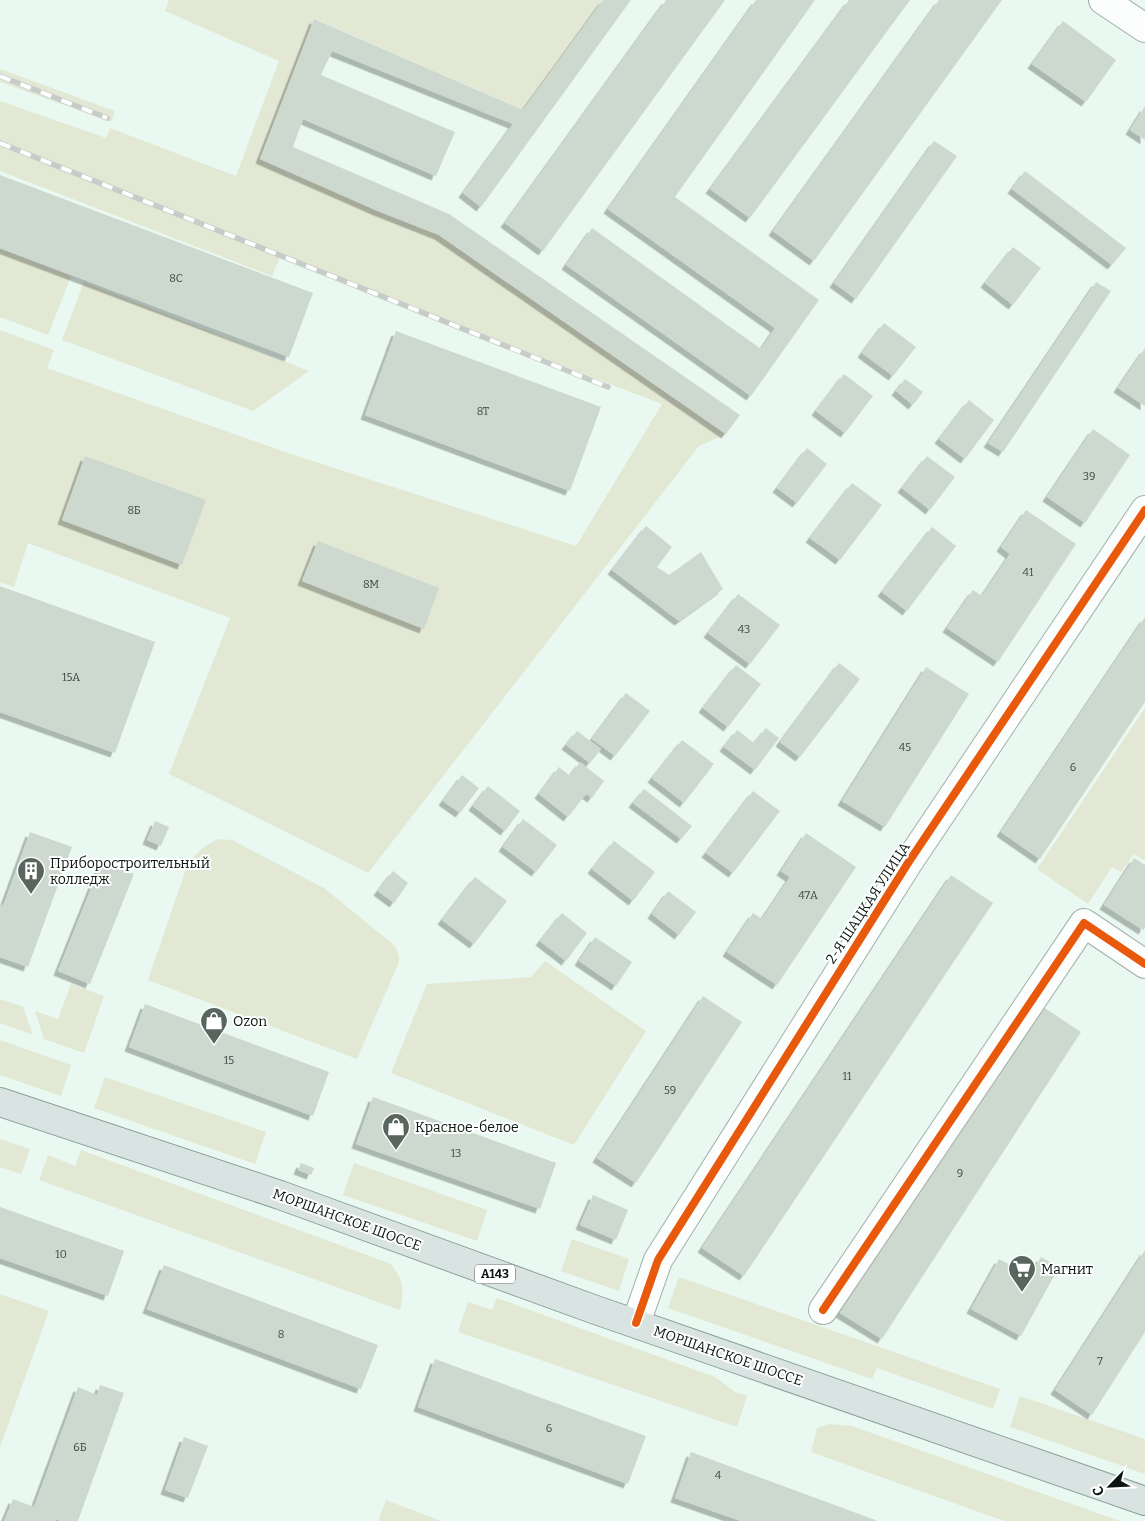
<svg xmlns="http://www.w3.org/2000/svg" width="1145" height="1521" font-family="Bitter,serif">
<defs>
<filter id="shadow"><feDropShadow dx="-4.5" dy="4.5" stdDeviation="0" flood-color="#0004"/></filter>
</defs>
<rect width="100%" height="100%" fill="#e9f9f1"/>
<g fill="#e2e8d3">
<polygon points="169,0 603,0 523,110 315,19 260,159 378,211 439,235 726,434 699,446 368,873 169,774 230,618 28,543 14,587 0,582 0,330 54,350 47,368 291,454 576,546 662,404 280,257 272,276 0,171 0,101 106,138 110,128 236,176 279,61 165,11"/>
<polygon points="0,69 115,111 111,122 0,82"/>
<polygon points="0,249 71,276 48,335 0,317"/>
<polygon points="84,282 309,371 253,411 62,340"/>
<polygon points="1145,708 1145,861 1134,854 1121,872 1112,867 1088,904 1037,869"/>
<path d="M219,839L232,840L324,888L395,946L399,956V962L357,1059L148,980L188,863C198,852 205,844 219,839Z"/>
<polygon points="545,961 646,1031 574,1145 391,1073 427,984 531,977"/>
<polygon points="71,984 104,996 84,1053 44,1039 35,1011 58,1019"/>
<polygon points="0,999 23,1007 33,1035 0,1023"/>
<polygon points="0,1040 71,1065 61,1096 0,1075"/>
<polygon points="105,1077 266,1132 255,1164 94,1108"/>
<polygon points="0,1139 30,1149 21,1174 0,1167"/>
<path d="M81,1150L391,1264C404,1281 404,1290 400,1310L39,1180L48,1155L75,1166Z"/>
<polygon points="354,1163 487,1210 477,1241 343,1195"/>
<polygon points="572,1239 629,1259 619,1291 561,1271"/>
<polygon points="679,1277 1000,1389 993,1409 877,1368 872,1379 668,1308"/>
<polygon points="0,1294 49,1311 0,1447"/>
<polygon points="497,1298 715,1377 735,1392 747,1396 737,1427 458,1332 468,1302 492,1310"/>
<polygon points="1020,1396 1145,1439 1145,1474 1010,1427"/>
<polygon points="829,1424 852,1426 1120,1521 1004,1521 811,1452 817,1428"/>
<polygon points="386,1500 441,1521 378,1521"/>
</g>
<g fill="#cdd8ce" filter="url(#shadow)">
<polygon points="603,0 631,0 481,207 463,193 513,124 332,51 321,75 455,132 436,176 303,119 293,147 449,214 740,415 726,434 439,235 378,211 260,159 314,19 523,110"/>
<polygon points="666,0 725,0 543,251 505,223"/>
<polygon points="756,0 815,0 675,197 819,300 751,396 566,265 592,228 761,349 775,328 608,209"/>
<polygon points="849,0 910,0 750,218 710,189"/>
<polygon points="939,0 1002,0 814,261 773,231"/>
<polygon points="1063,21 1116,60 1086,102 1032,64"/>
<polygon points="1145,106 1145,140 1130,130"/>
<polygon points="934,141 957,156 856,299 834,283"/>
<polygon points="1025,171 1126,248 1112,265 1012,189"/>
<polygon points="0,175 313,293 289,357 0,248"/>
<polygon points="1013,247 1041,268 1013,305 985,283"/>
<polygon points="1096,282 1111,291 1003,452 988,443"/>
<polygon points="884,323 916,347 893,376 862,353"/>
<polygon points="396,331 601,407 570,491 365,415"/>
<polygon points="1145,348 1145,406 1118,388"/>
<polygon points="844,374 873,396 845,433 816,411"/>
<polygon points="905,379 923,392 913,405 896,391"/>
<polygon points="969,400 994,420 965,459 939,439"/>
<polygon points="1093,429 1130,455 1085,523 1047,497"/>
<polygon points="807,448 827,464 797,503 777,488"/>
<polygon points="85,456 206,500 182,565 62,520"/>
<polygon points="927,456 955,477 930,510 902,488"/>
<polygon points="852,483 882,505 840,560 810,538"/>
<polygon points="1026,510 1076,544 998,662 947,628 973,590 982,596 1010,554 1001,547"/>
<polygon points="646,526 672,547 657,567 669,575 701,552 723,589 679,621 612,570"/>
<polygon points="932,527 956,546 907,611 882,592"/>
<polygon points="318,541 439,588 424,629 302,581"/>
<polygon points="0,586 155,642 115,753 0,712"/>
<polygon points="738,594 780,625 750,664 708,633"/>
<polygon points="1145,617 1145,702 1040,859 1001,832"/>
<polygon points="839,663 860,679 800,757 780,742"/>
<polygon points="736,665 761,684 728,727 703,708"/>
<polygon points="926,667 969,694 885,827 842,801"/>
<polygon points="626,693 650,711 615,756 592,739"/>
<polygon points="766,728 779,738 755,770 724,747 737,730 754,743"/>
<polygon points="577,731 601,749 590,763 566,745"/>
<polygon points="682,740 714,764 684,803 652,778"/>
<polygon points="580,762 604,781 592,798 586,794 568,817 539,794 559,767 570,776"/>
<polygon points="462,775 479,788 460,813 443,801"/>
<polygon points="488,786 520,811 505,831 473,806"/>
<polygon points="644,789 692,826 681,839 633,803"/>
<polygon points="753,791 780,811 733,873 706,853"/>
<polygon points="523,819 557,845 536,872 503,847"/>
<polygon points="155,821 169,827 161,846 147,840"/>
<polygon points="30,832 72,847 28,967 0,957 0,904 3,906"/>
<polygon points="806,833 856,867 777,985 727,952 753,913 762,919 790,877 781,871"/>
<polygon points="614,841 655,872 633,901 592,869"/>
<polygon points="1134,858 1145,865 1145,927 1143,930 1104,905"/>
<polygon points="102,861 134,874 90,984 58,971"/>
<polygon points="393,871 408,883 394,903 378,891"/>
<polygon points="951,875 993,903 744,1276 702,1248"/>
<polygon points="475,877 507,901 474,944 442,920"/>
<polygon points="668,891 696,912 679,935 652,914"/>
<polygon points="562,913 587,933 566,961 540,941"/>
<polygon points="595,937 632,962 616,986 579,961"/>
<polygon points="703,996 742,1022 636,1183 597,1158"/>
<polygon points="145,1004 329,1072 313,1116 129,1047"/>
<polygon points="1040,1005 1081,1032 882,1339 840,1313"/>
<polygon points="373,1097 556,1163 540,1209 356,1144"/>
<polygon points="301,1163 314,1168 311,1175 298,1170"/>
<polygon points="593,1195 628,1210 616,1240 580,1225"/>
<polygon points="0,1207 124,1251 108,1296 0,1258"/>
<polygon points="1145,1250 1145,1332 1092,1415 1055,1390"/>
<polygon points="1041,1257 1059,1267 1021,1336 971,1309 999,1259 1030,1276"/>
<polygon points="164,1265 378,1345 361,1389 147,1309"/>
<polygon points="435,1359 646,1436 628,1484 418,1407"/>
<polygon points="100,1385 124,1393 78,1521 61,1521 56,1519 55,1521 4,1521 13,1499 34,1507 78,1387 97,1395"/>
<polygon points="184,1437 208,1446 188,1498 165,1490"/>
<polygon points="691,1452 878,1521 741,1521 675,1498"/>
</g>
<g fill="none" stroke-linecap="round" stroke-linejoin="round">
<defs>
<g id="minor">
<polyline points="1103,0 1145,28"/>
<polyline points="823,1310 1084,923 1145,964"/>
<polyline points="636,1323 658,1260 908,863 1145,510"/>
</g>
<polyline id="major" points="0,1102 280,1195 593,1309 1145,1501"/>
</defs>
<use href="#minor" stroke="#a2afa8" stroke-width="30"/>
<use href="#major" stroke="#8aa09c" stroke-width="30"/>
<use href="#minor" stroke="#fcfefd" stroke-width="28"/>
<use href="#major" stroke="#d9e4e2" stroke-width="28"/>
<defs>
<g id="rail">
<polyline points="0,76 107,118"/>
<polyline points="0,143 608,387"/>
</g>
</defs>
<use href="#rail" stroke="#c7ccc9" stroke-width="5.5"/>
<use href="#rail" stroke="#fff" stroke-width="4" stroke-dasharray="11" stroke-linecap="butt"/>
<defs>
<g id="cycleway">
<polyline points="823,1310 1084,923 1145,964"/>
<polyline points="636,1323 658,1260 908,863 1145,510"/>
</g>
</defs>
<use href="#cycleway" stroke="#fff" stroke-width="11"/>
<use href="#cycleway" stroke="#e8590c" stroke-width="8"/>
</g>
<defs>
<symbol id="building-pin" viewBox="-11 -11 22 30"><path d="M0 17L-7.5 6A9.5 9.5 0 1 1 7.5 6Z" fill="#58665f" stroke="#fff"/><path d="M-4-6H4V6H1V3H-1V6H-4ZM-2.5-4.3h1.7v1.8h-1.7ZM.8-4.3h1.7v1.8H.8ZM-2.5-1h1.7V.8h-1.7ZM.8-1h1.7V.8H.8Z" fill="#fff"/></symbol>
<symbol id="shop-pin" viewBox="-11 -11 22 30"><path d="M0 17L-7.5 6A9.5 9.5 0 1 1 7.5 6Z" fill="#58665f" stroke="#fff"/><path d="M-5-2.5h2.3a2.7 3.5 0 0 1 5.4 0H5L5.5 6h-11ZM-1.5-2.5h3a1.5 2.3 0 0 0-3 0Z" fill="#fff"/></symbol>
<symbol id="supermarket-pin" viewBox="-11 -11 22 30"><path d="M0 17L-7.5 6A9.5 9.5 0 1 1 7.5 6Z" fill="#58665f" stroke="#fff"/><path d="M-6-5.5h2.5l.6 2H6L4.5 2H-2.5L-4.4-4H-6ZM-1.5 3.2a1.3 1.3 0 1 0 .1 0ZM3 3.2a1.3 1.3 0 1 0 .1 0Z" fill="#fff"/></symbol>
</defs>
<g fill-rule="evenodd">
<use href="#building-pin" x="15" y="855" width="32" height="43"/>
<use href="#shop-pin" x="198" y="1005" width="32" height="43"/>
<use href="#shop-pin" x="380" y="1111" width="32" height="43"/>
<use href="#supermarket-pin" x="1006" y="1253" width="32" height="43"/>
</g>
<g text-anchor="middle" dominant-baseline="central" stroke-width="4" stroke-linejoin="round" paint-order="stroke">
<g font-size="11" fill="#3b4740">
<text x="176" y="278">8С</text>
<text x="483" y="411">8Т</text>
<text x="1089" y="476">39</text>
<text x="134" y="510">8Б</text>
<text x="1028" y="572">41</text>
<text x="371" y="584">8М</text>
<text x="744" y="629">43</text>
<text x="71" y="677">15А</text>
<text x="905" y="747">45</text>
<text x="1073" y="767">6</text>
<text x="808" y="895">47А</text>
<text x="229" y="1060">15</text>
<text x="847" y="1076">11</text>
<text x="670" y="1090">59</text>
<text x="456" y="1153">13</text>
<text x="960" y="1173">9</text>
<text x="61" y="1254">10</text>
<text x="281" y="1334">8</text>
<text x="1100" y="1361">7</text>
<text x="549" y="1428">6</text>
<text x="80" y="1447">6Б</text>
<text x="718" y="1475">4</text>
</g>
<rect fill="#fff" stroke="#545d58" stroke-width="1" x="475" y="1264.5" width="40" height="19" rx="4"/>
<g font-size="12" font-weight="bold" fill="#0a1711">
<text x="495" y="1274">А143</text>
</g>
<g font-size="14" fill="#0a1711" stroke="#fff" text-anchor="start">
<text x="50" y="863">Приборостроительный<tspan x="50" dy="16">колледж</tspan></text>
<text x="233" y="1021">Ozon</text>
<text x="415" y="1127">Красное-белое</text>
<text x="1041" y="1269">Магнит</text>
</g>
<g font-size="14" fill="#0a1711" stroke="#fff">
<text transform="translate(868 903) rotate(-57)">2-Я ШАЦКАЯ УЛИЦА</text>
<text transform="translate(347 1220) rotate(20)">МОРШАНСКОЕ ШОССЕ</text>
<text transform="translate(728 1356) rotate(19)">МОРШАНСКОЕ ШОССЕ</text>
</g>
</g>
<g transform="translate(1110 1486) rotate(246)" stroke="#ffffff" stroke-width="4" paint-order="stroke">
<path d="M0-4L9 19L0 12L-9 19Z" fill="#0a1711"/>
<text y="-8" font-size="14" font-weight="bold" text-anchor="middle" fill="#0a1711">С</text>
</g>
</svg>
